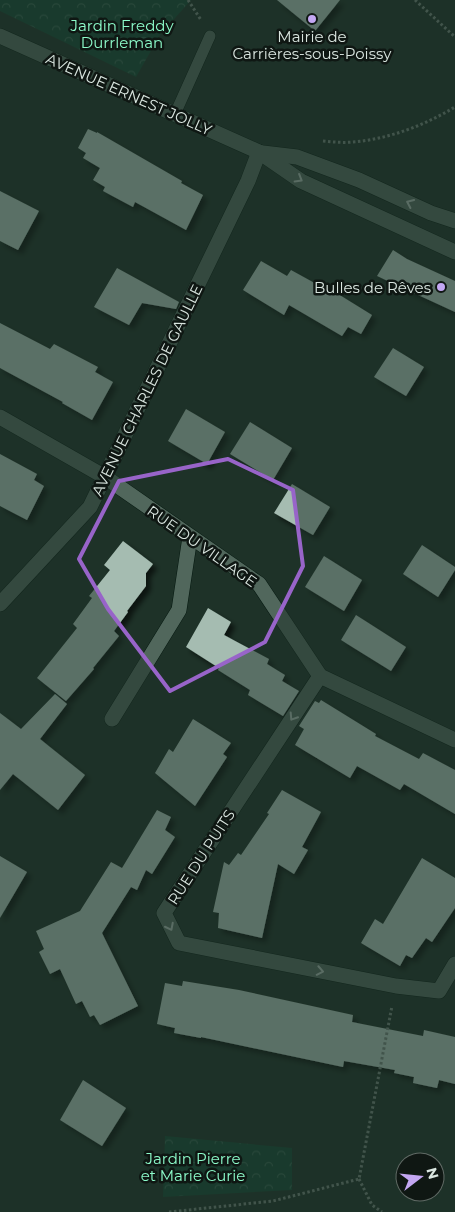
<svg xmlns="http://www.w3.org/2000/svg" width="455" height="1212" font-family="Montserrat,sans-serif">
<defs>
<pattern id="park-crowns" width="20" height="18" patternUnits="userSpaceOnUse" patternTransform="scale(1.25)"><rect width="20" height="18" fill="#154633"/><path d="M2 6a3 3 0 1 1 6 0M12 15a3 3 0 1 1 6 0" fill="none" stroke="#366150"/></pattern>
<filter id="shadow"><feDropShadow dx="4.5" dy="4.5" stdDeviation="2.5" flood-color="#0009"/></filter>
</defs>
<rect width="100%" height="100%" fill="#1e3228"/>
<g fill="url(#park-crowns)">
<polygon points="0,0 191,0 160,35 136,77 0,11"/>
<polygon points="165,1136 292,1148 292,1190 163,1197"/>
</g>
<g fill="#a5bcb1" filter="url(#shadow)">
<polygon points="277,0 340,0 315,31"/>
<polygon points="88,129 97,133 97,132 182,181 181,183 203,195 186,230 135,202 133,207 103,191 105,187 93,180 100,168 83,158 86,153 78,148"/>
<polygon points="0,191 39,211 18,250 0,241"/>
<polygon points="393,250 407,259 455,281 455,312 377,276"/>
<polygon points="261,261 287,276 291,270 329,291 330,289 372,315 361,334 348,327 342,336 289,305 284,315 243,290"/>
<polygon points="117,268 179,302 176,309 142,303 129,325 94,307"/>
<polygon points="0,323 50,349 54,344 98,367 95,372 113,382 92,420 62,403 63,402 0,368"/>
<polygon points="393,348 424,367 406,396 374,377"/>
<polygon points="186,409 225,432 207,464 168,441"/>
<polygon points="250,422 292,448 273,480 230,454"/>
<polygon points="0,454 37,474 34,480 44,486 27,520 0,506"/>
<polygon points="292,484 330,507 313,535 274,513"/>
<polygon points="123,541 153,564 146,573 146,586 127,611 128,612 114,631 119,636 93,668 94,669 66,701 37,678 77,628 73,624 92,598 89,596 110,570 104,565"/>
<polygon points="422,545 455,567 455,570 438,597 403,574"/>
<polygon points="324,556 362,580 344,611 305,587"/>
<polygon points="208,608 231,622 224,635 269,659 267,664 285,675 282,681 299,691 283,716 248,695 250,690 218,670 219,668 186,647"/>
<polygon points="356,615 406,647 391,671 341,640"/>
<polygon points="55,694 67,704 40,739 85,775 58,810 13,774 0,790 0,713 21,729"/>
<polygon points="321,700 376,734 375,736 419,759 423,753 455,770 455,814 404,784 400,790 357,766 350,778 295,745 304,729 299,726 315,701 319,703"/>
<polygon points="193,719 231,743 223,754 227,757 195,806 155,773 169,749 173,752"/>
<polygon points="282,790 321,812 302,847 308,850 294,874 278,864 262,938 218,928 219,913 213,912 224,862 229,865 238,853 241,855 269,814 267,813"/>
<polygon points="157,810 171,817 165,830 175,837 152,874 146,870 137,890 131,887 102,933 138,1006 100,1025 94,1015 90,1017 82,1001 76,1004 60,969 50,974 39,952 44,949 36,931 80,911 111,862 122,868"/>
<polygon points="0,856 27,872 0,918"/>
<polygon points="422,858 455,878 455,908 432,942 426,938 412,958 406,955 400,966 361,943 375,919 383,924"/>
<polygon points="183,981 239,990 353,1015 352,1022 423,1036 424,1030 455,1037 455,1084 439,1080 437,1088 413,1083 414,1077 394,1073 395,1070 344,1061 343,1067 201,1037 201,1038 174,1033 175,1028 157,1024 165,983 182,986"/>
<polygon points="83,1080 126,1108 102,1146 60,1120"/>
</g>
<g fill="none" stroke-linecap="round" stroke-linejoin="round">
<defs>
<polyline id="service" points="175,114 210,36"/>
<g id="minor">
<polyline points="0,417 105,477 259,584 320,676 455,740"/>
<polyline points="0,604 90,507 248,181 259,152"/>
<polyline points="320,676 164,913 179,943 396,986 439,991 455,964"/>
<polyline points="112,719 179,610 190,537"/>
</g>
<g id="tertiary">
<polyline points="0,36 259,152 301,181 455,252"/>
<polyline points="263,153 297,157 359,180 431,213 455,221"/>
</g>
</defs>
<use href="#service" stroke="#061911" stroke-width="12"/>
<use href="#minor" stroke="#061911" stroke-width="16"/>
<use href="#tertiary" stroke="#061911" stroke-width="16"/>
<g stroke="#6e7e76" stroke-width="3" stroke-dasharray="2.5 2.5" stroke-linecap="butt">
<polyline points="188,0 201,20"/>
<polyline points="415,0 455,37"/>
<path d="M323,141C333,142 343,143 353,142C389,139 425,125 455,107"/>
<polyline points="359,1179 372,1205 382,1212"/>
<polyline points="169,1212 273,1201 359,1179 392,1006"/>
</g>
<use href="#service" stroke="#51675c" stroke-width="11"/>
<use href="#minor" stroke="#51675c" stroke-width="15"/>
<use href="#tertiary" stroke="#51675c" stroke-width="15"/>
</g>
<defs><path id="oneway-chevron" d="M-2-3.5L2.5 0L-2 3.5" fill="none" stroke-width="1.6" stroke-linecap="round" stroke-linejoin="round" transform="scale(1.25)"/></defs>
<g stroke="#a3b3ab">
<use href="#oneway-chevron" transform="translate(299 179) rotate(31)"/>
<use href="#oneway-chevron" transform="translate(410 203) rotate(-155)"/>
<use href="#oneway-chevron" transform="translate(293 717) rotate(123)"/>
<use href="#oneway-chevron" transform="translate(170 927) rotate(63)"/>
<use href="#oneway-chevron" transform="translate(320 971) rotate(11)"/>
</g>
<path d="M0 0H455V1212H0ZM228,459L293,490L303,566L265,642L170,691L108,609L79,559L119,481Z" fill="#1e3228" fill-opacity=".55" fill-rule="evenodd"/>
<path fill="none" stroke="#9864c9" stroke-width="4" stroke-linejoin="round" d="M228,459L293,490L303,566L265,642L170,691L108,609L79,559L119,481Z"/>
<g fill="#c3a7f2" stroke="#0f1713" stroke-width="2">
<circle cx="312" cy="19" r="5"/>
<circle cx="441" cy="287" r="5"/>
</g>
<g text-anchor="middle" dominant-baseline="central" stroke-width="5" stroke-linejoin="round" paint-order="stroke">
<g font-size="15" fill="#8dfccb" stroke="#0f1713">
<text x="122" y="25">Jardin Freddy<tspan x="122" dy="17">Durrleman</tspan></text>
<text x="193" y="1158">Jardin Pierre<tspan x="193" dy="17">et Marie Curie</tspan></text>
</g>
<g font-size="15" fill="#dae6e0" stroke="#0f1713">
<text x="312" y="36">Mairie de<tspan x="312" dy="17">Carrières-sous-Poissy</tspan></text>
<text x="431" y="287" text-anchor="end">Bulles de Rêves</text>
</g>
<g font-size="15" fill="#dae6e0" stroke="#0f1713">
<text transform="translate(129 94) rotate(24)">AVENUE ERNEST JOLLY</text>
<text transform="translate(147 390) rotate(-64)">AVENUE CHARLES DE GAULLE</text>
<text transform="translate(202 546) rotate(35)">RUE DU VILLAGE</text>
<text transform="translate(201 857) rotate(-57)">RUE DU PUITS</text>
</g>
</g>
<g transform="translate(420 1177) rotate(74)"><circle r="24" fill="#0f1713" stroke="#606a65"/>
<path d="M0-4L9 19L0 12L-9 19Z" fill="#c3a7f2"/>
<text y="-8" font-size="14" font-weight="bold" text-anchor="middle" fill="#dae6e0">N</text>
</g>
</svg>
